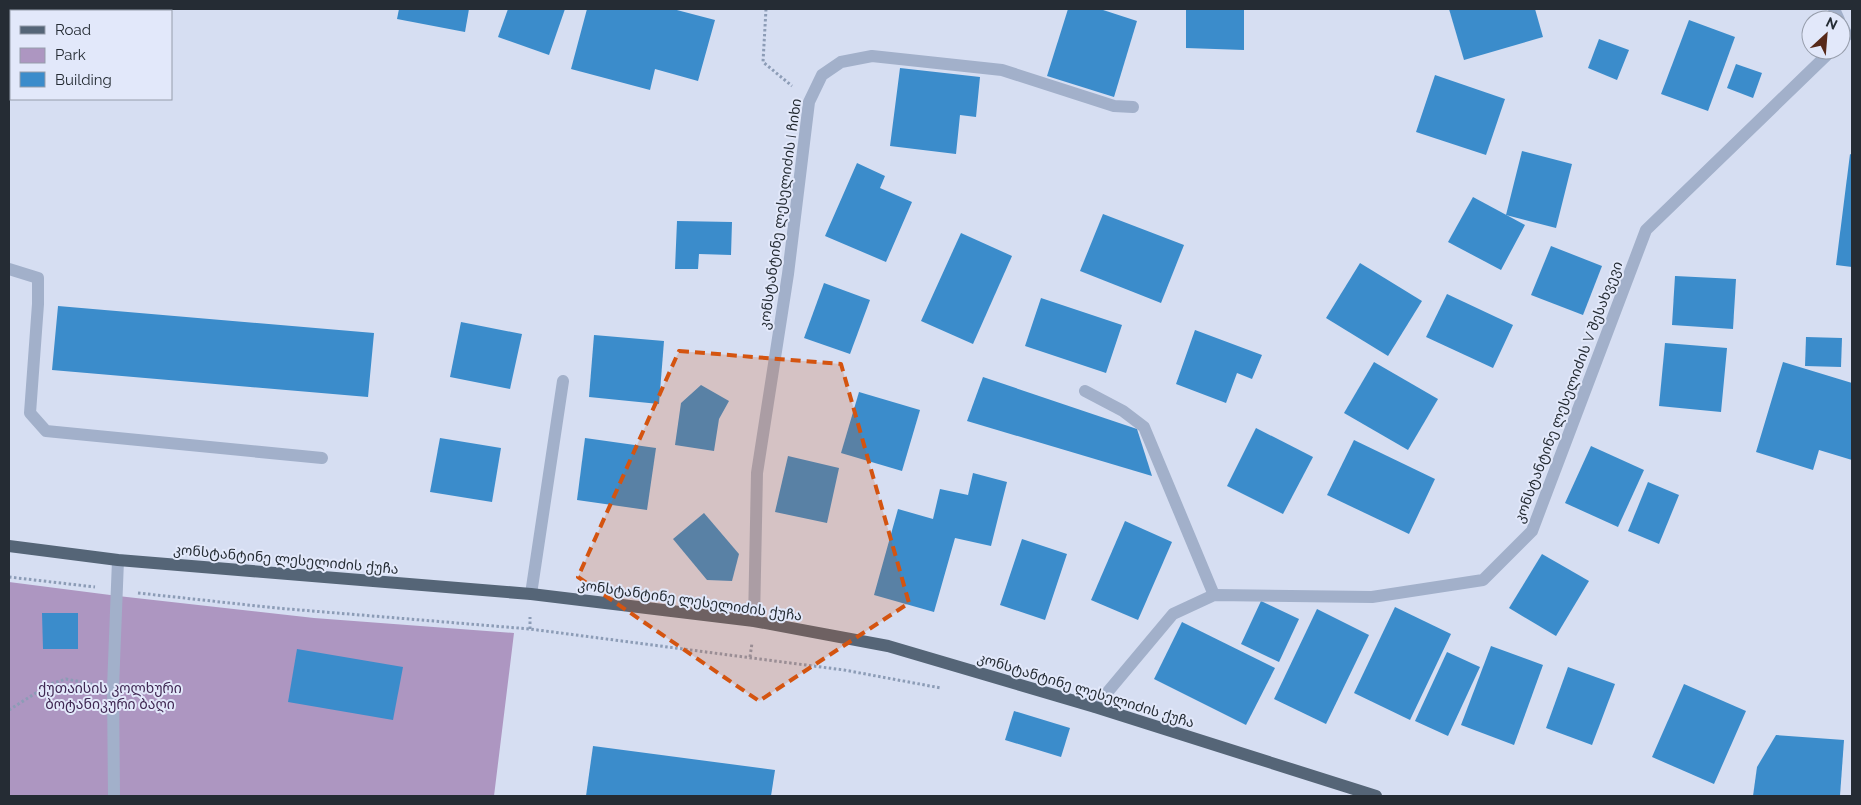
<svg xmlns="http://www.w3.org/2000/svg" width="1861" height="805" font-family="Raleway,'Noto Sans Georgian',sans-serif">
<rect width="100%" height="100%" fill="#d6def2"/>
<polygon fill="#ad96c1" points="9,582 118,596 314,618 514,633 494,796 9,796"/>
<g fill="#3b8ccb">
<polygon points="399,9 469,9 465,32 397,19"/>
<polygon points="508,9 565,9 549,55 498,37"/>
<polygon points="587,9 673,9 715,20 698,81 655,69 650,90 571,69"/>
<polygon points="1068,9 1100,9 1137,21 1114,97 1047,76"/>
<polygon points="1186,9 1244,9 1244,50 1186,48"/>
<polygon points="1449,9 1535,9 1543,37 1464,60"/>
<polygon points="1689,20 1735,37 1708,111 1661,94"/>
<polygon points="1599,39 1629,50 1617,80 1588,68"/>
<polygon points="1736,64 1762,73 1753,98 1727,88"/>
<polygon points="900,68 980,77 976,117 960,115 956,154 890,146"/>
<polygon points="1435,75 1505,99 1486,155 1416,132"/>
<polygon points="1522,151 1572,164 1556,228 1506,215"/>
<polygon points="1850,154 1852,155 1852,267 1836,265"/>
<polygon points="857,163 885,176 880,188 912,202 886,262 825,236"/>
<polygon points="1473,197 1525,225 1501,270 1448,242"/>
<polygon points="1103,214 1184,245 1161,303 1080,271"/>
<polygon points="677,221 732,222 731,255 699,254 698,269 675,269"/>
<polygon points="961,233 1012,256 973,344 921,321"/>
<polygon points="1551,246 1602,266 1583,315 1531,295"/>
<polygon points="1360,263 1422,301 1388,356 1326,318"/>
<polygon points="1675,276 1736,279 1733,329 1672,325"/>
<polygon points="824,283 870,300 850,354 804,338"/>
<polygon points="1447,294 1513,325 1493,368 1426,337"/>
<polygon points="1041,298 1122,325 1106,373 1025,346"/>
<polygon points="58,306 374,333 368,397 52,370"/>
<polygon points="461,322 522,334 510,389 450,377"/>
<polygon points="1195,330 1262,355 1252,379 1237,373 1226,403 1176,384"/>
<polygon points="594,335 664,341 659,404 589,397"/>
<polygon points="1806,337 1842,338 1841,367 1805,366"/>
<polygon points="1665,343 1727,348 1721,412 1659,406"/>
<polygon points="1374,362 1438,399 1408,450 1344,413"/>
<polygon points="1783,362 1852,383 1852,460 1819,450 1813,470 1756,452"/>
<polygon points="983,377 1137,429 1152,476 967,421"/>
<polygon points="701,385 729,401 719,419 714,451 675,445 681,403"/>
<polygon points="859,392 920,410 902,471 841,453"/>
<polygon points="1256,428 1313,457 1283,514 1227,486"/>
<polygon points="440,438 501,448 492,502 430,492"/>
<polygon points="585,438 656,448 647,510 577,500"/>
<polygon points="1354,440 1435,479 1409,534 1327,495"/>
<polygon points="1591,446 1644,470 1618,527 1565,503"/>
<polygon points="788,456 839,468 827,523 775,512"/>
<polygon points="973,473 1007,482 991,546 955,538 934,612 874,595 898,509 933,519 940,489 968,495"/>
<polygon points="1648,482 1679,495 1659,544 1628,531"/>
<polygon points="704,513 739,554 732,581 707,580 673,539"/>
<polygon points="1125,521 1172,542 1138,620 1091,600"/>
<polygon points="1022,539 1067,554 1045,620 1000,605"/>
<polygon points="1542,554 1589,581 1556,636 1509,608"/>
<polygon points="1261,601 1299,619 1279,662 1241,644"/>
<polygon points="1395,607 1451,634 1410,720 1354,693"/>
<polygon points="1317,609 1369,635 1326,724 1274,699"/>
<polygon points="42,613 78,613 78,649 43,649"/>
<polygon points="1182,622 1275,668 1246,725 1154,679"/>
<polygon points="1491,646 1543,665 1514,745 1461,725"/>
<polygon points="297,649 403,667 393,720 288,702"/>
<polygon points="1447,652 1480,667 1448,736 1415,721"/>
<polygon points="1568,667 1615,684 1592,745 1546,728"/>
<polygon points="1684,684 1746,711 1714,784 1652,757"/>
<polygon points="1014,711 1070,728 1061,757 1005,740"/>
<polygon points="1776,735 1844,740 1840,796 1753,796 1757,767"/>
<polygon points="593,746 775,770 771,796 586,796"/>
</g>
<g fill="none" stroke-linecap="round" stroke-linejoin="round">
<g stroke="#8c9cb6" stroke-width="3" stroke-dasharray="2.5 2.5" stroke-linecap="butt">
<polyline points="766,9 763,62 792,86"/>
<polyline points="9,577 95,587"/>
<polyline points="138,593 276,608 530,629 844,670 941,688"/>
<polyline points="530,629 530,617"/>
<polyline points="750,657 752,643"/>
<polyline points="9,710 50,684 66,679 92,684"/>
</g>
<g stroke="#a2b0ca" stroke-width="12">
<polyline points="1834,9 1839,20"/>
<polyline points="1841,24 1847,35 1841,41"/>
<polyline points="9,269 38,278 38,304 30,413 46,431 322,458"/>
<polyline points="1085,391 1123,411 1144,427 1214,595"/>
<polyline points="531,594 563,381"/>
<polyline points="754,621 757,473 788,274 809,102 822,75 841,62 872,56 1002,70 1114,106 1133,107"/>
<polyline points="1095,707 1173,614 1214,595 1372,597 1483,580 1532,531 1646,230 1832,50"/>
<polyline points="114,796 113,688 118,560"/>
</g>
<polyline stroke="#556577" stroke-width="12" points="9,546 118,560 531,594 754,621 888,646 1095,707 1376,796"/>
</g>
<path fill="#d45410" fill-opacity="0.2" stroke="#d45410" stroke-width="4" stroke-dasharray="10 6" stroke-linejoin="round" d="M679,351L841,364L909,603L759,701L578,577Z"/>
<g text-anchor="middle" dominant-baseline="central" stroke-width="4" stroke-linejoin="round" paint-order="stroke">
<g font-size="14" fill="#252c34" stroke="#e2e8fa">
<text transform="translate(780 214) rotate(-82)">კონსტანტინე ლესელიძის I ჩიხი</text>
<text transform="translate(1568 392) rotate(-69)">კონსტანტინე ლესელიძის V შესახვევი</text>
<text transform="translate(286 559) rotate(5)">კონსტანტინე ლესელიძის ქუჩა</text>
<text transform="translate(690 600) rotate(8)">კონსტანტინე ლესელიძის ქუჩა</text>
<text transform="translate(1086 690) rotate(17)">კონსტანტინე ლესელიძის ქუჩა</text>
</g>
<g font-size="14" fill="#402853" stroke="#e2e8fa">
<text x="110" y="688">ქუთაისის კოლხური<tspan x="110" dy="16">ბოტანიკური ბაღი</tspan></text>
</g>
</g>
<rect width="1861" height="805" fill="none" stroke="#252c34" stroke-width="20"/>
<rect x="10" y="10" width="162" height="90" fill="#e2e8fa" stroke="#969dab"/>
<rect x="20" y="26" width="25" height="8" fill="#556577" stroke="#969dab"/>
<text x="55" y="35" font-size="15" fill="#252c34">Road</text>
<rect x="20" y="48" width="25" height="15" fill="#ad96c1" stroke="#969dab"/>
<text x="55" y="60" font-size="15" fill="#252c34">Park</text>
<rect x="20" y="72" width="25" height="15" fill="#3b8ccb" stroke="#969dab"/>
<text x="55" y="85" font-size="15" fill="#252c34">Building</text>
<g transform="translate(1826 35) rotate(26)"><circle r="24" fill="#e2e8fa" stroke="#969dab"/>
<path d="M0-4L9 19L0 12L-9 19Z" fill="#572919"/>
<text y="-8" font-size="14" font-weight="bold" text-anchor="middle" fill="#252c34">N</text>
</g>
</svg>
